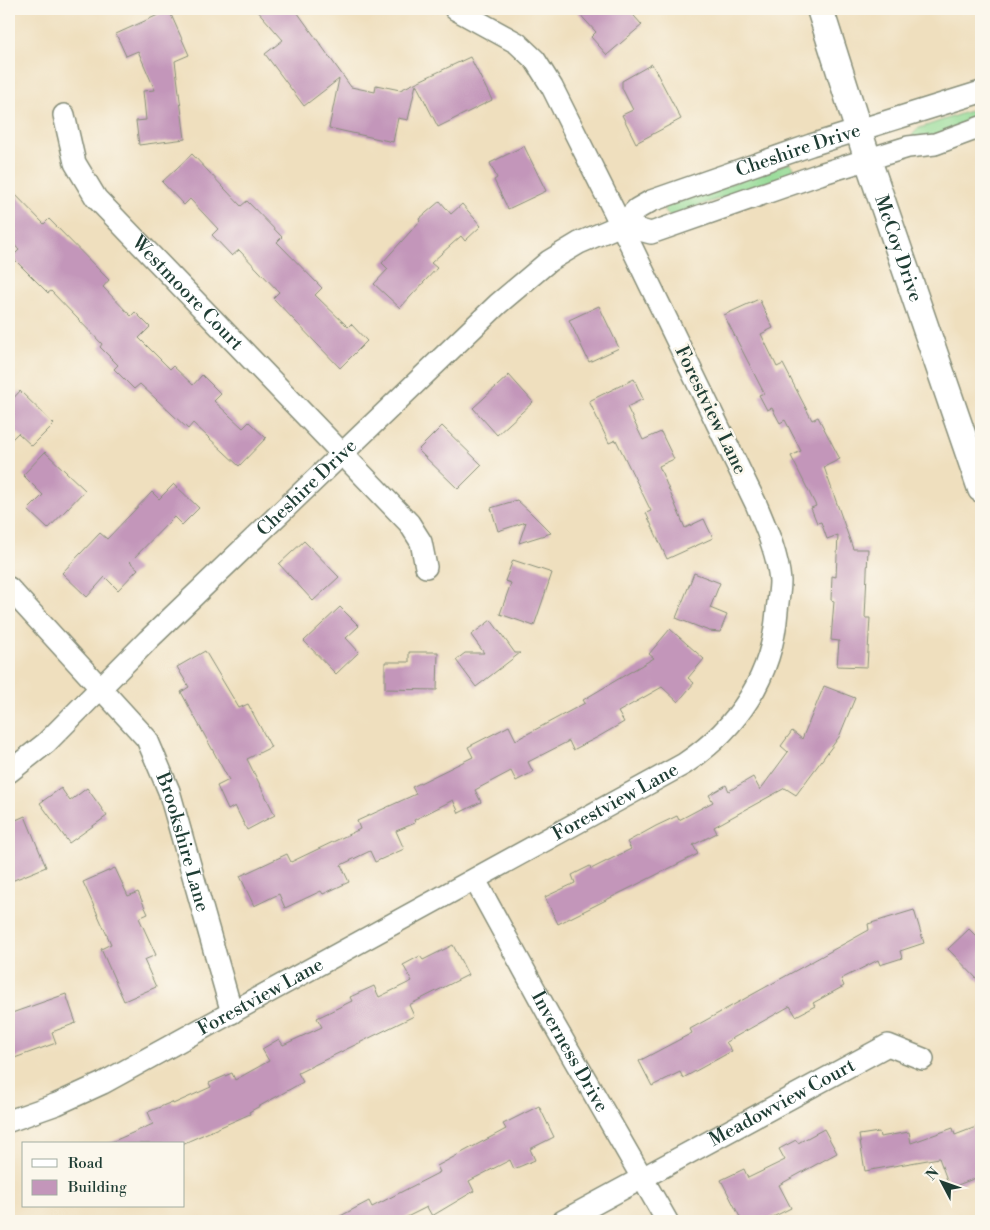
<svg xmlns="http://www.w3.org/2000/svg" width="990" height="1230" font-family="'Libre Bodoni',serif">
<rect width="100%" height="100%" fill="#fbf7ec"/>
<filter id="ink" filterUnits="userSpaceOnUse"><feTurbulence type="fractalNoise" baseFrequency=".02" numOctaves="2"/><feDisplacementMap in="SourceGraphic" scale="10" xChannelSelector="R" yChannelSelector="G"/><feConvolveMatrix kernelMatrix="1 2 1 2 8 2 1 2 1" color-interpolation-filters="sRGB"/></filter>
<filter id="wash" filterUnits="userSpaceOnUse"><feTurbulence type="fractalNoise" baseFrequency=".0096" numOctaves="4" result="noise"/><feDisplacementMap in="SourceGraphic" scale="20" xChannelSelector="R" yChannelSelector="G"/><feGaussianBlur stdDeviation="1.12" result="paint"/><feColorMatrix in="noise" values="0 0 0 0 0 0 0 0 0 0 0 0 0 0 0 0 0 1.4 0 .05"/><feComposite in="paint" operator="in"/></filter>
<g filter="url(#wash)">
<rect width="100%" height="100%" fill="#efdfbe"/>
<g fill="#93da94" stroke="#598c64">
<polygon points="981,107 981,121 920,140 913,137 913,133 917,129"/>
<polygon points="789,163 795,169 793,173 669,216 664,211 665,207"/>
</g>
<g id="blocks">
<g fill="#c396ba">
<polygon points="256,9 295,9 351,87 375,92 376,85 400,90 470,57 492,100 438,127 416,84 408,120 398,118 393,142 329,128 339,79 304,106 265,54 283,40"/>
<polygon points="575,9 628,9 642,25 607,55 591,37 596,32"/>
<polygon points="169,10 189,55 175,61 185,139 139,145 136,121 146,120 143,91 155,90 138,51 126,56 116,34"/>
<polygon points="652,64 681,119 636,143 622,115 633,110 622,88 622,81"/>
<polygon points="524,146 546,191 508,209 494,180 497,178 490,163"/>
<polygon points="192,154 241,206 247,201 282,237 277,242 322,288 315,295 348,327 351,324 367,341 340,368 273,298 279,292 239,250 232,256 212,235 218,229 190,199 184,205 162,182"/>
<polygon points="9,188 44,224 49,219 109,280 103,287 131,316 135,312 150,327 139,338 170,369 173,366 193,385 202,375 221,394 214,401 243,428 249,422 266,438 239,466 193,423 188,429 140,384 134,389 114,369 118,365 100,347 102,344 51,291 48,293 12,257 19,250 9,239"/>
<polygon points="440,201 451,214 462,204 481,226 465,241 461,236 431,263 437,268 400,308 374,284 388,269 382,263 420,221 419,219"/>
<polygon points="759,299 773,328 761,334 777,367 783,364 812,420 818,417 840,459 824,467 853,549 868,549 865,618 870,618 867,667 837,666 839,641 831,640 834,601 831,600 832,576 836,577 838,535 827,539 821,522 817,523 811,508 816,506 791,456 801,451 785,420 780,423 772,408 767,410 759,395 764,393 724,315"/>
<polygon points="599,306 619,348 589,362 569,320"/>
<polygon points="509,375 533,402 497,435 473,408"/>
<polygon points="634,379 643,399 627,407 643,440 661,432 674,459 659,466 685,528 704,519 713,538 667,559 646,513 651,511 616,440 609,443 589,401"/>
<polygon points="20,391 54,424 32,446 18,433 9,442 9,403"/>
<polygon points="442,426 482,465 458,489 418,450"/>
<polygon points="45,452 85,490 48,529 28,510 43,495 23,475"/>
<polygon points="174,484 199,508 182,525 174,517 130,562 138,569 118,590 105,577 87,597 62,573 100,533 107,539 152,492 159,499"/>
<polygon points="517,500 530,512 551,533 519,543 526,522 498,531 491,508"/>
<polygon points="304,541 339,577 313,601 279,564"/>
<polygon points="513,560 552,573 534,626 500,614 511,583 505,581"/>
<polygon points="694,573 720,583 710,608 727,615 720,632 709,631 676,618"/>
<polygon points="340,607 359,626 346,638 359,652 336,674 304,641"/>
<polygon points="491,620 515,653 520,653 476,687 456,660 465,653 484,653 471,635"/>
<polygon points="670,629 704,659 688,678 694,683 678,702 662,687 618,712 624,722 598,737 573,750 569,741 528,762 533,772 516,781 511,771 475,790 481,802 459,813 453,800 414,820 415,823 396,831 404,849 375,862 370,851 341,865 349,882 323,894 321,891 285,908 279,894 254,906 240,876 287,854 291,862 360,829 357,821 416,794 412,787 473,757 468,747 509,726 516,740 585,703 583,700 654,658 649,654"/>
<polygon points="205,651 239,708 248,704 271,747 247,759 275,815 247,830 235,806 228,810 217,786 229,780 181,692 189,687 177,667"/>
<polygon points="409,652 438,652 437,690 385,689 385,662 409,662"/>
<polygon points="824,686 855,698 839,737 796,795 785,788 714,827 717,833 693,845 698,854 558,924 545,897 575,883 572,875 590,866 591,869 631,849 627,842 656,826 677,816 679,820 713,802 709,795 726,785 729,791 753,777 760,790 788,752 781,746 792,731 802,739"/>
<polygon points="61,788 70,801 87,788 107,816 69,843 40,803"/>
<polygon points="25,816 46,867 9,882 9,823"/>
<polygon points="115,868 128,896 138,892 148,914 139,918 156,955 144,960 156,987 124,1001 101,949 111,944 83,882"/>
<polygon points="914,910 924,943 900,951 902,958 880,965 878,960 841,979 844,986 813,1003 815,1006 796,1016 790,1006 726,1042 732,1051 683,1078 680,1072 652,1086 639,1061 692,1033 690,1029 869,930 868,924"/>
<polygon points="969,929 981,941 981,983 948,949"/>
<polygon points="453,945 468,975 409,1005 414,1016 298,1073 303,1082 249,1112 250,1114 182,1144 107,1144 153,1124 148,1112 172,1102 173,1104 211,1087 209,1083 232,1073 235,1080 269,1061 262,1049 279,1039 283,1045 322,1027 317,1018 352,1001 350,997 374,986 379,997 412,981 403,965 420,956 423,960"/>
<polygon points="66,994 76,1023 52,1032 56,1043 9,1060 9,1014"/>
<polygon points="539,1106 554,1137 530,1149 535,1160 514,1169 510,1160 469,1181 474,1191 432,1216 427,1207 399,1221 331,1221 369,1201 372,1207 440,1172 437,1166 506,1129 503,1124"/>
<polygon points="976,1127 981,1140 981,1176 950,1188 939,1158 865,1171 859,1135 879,1132 880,1137 909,1132 911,1143 953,1128 955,1135"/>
<polygon points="824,1129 837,1153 779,1185 791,1208 765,1221 742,1221 721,1180 744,1169 748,1178 785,1160 779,1149 796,1140 798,1143"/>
</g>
</g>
</g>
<g filter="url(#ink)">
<use href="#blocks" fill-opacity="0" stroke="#878e79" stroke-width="1"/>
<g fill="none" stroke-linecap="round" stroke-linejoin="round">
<defs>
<g id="minor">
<path id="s1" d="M64,115L75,163L96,198L409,523L421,542L426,567"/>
<polyline points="621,225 651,233 820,174 908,147 935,144 981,127"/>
<path id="s2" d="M9,588L147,739L169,791L232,1013"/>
<path id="s3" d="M9,772L46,743L148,640L498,304L549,261L579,243L621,225L637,209L651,201L811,145L981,92"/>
<path id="s4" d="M475,880L552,1021L667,1221"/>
<path id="s5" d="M9,1121L57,1104L103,1083L684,764C738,728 772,677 777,611C778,601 780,590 780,581C778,555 766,528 756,504L621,225L552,87L535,60L517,43L455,9"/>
<path id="s6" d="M563,1221L888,1045L923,1059"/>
</g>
<g id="tertiary">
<path id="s7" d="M820,9L868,160L981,489"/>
</g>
</defs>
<use href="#minor" stroke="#878e79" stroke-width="24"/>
<use href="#tertiary" stroke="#878e79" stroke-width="29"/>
<use href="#minor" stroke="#fff" stroke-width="21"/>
<use href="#tertiary" stroke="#fff" stroke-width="26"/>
</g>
</g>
<g text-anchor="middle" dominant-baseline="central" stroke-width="5" stroke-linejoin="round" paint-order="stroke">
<g font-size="19" fill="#1f3d34" stroke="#fbf7ec">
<text stroke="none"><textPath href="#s3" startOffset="1019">Cheshire Drive</textPath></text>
<text stroke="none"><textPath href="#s7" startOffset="252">McCoy Drive</textPath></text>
<text stroke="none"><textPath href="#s1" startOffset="222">Westmoore Court</textPath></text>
<text transform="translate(711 410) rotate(64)">Forestview Lane</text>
<text stroke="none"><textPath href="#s3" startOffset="412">Cheshire Drive</textPath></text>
<text stroke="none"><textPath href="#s5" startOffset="686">Forestview Lane</textPath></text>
<text stroke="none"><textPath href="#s2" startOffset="314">Brookshire Lane</textPath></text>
<text stroke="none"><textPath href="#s5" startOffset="281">Forestview Lane</textPath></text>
<text stroke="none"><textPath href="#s4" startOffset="196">Inverness Drive</textPath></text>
<text stroke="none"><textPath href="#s6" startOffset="249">Meadowview Court</textPath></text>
</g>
</g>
<rect width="990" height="1230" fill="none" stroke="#fbf7ec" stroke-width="30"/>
<rect x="22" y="1142" width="162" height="65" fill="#fbf7ec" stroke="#a3ada2"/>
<rect x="32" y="1159" width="25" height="8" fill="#ffffff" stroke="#a3ada2"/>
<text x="68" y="1168" font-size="15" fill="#1f3d34">Road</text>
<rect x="32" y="1180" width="25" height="15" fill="#c396ba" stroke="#a3ada2"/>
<text x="68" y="1192" font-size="15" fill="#1f3d34">Building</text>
<g transform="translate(942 1182) rotate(311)" stroke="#fbf7ec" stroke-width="4" paint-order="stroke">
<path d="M0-4L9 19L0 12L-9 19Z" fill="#1f3d34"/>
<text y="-8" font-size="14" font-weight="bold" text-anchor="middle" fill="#1f3d34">N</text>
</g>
</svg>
